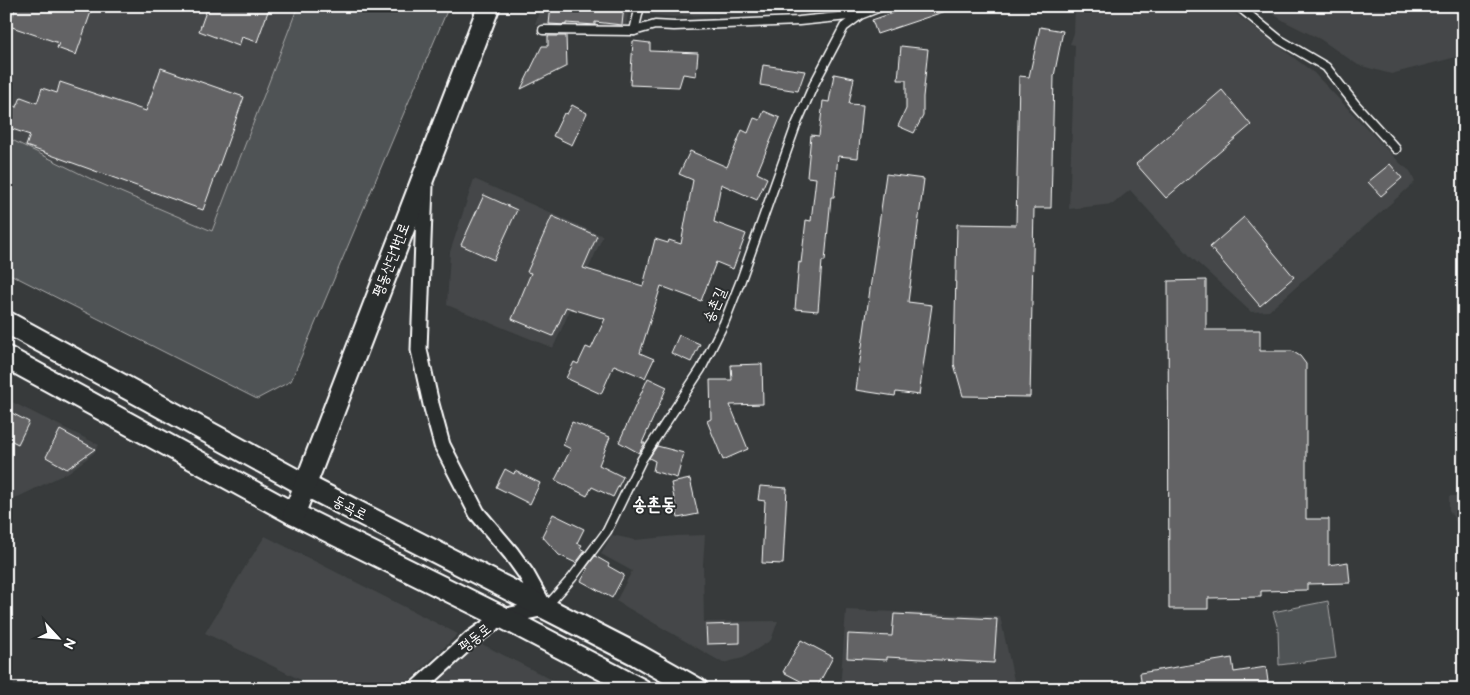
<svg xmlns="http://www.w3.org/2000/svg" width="1470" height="695" font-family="'Balsamiq Sans','Poor Story',sans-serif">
<rect width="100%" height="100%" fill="#373a3b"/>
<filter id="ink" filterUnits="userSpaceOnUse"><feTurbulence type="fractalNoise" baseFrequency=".02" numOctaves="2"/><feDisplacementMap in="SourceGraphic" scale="10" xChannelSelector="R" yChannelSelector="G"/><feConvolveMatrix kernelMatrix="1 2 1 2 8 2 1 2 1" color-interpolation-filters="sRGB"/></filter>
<g filter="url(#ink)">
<g fill="#444748">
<polygon points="6,6 298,6 212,232 97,182 6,137"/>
<polygon points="541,6 629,6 626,27 535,24"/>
<polygon points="648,6 824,6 737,9 716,14 673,17 646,14"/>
<polygon points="1075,6 1226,6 1314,73 1401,164 1410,171 1415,182 1269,311 1251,312 1190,256 1130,190 1113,204 1069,209 1075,45 1070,44 1074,33"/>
<polygon points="1261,6 1464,6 1464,55 1391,74 1358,65 1320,39 1284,21"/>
<polygon points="474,179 603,236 553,348 447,305 450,252"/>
<polygon points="6,399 99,445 94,453 69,472 20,496 6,501"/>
<polygon points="1449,496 1464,496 1464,536 1449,510"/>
<polygon points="612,535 635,540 676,536 705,535 703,564 704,622 778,621 771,640 743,658 723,663 616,601 632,571 601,554"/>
<polygon points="265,536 458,634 401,689 297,689 305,682 205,633 245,567"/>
<polygon points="846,610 1000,616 1016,689 840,689"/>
<polygon points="476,641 570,689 426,689"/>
</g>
<g fill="#505354" stroke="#a8a9aa">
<polygon points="298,6 449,6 291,381 257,399 6,272 6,137 97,182 212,231"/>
<polygon points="1328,601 1336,658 1279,665 1278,629 1273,612"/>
</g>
<g fill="#636465" stroke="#fff">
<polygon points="16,6 93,6 76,55 57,48 59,43 9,26"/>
<polygon points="208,6 270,6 257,42 242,37 239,46 199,31"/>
<polygon points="551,6 624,6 622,25 595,22 595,25 566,23 566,25 549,24"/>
<polygon points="913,6 951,6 952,9 877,34 872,20"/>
<polygon points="1040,27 1063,31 1054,76 1051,208 1034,208 1030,397 963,396 954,364 957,224 1016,225 1019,76 1029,77"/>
<polygon points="548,36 566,36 567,66 521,89 542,46 548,46"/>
<polygon points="633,41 650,43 650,51 698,53 696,76 683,74 679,87 630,85"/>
<polygon points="901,46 928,49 923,97 923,116 914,133 898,126 906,109 906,80 898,80"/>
<polygon points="763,65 805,71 798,91 760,85"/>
<polygon points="161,68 244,97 203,210 26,146 30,135 6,127 6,104 17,107 21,97 37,103 42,88 57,93 60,82 146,111"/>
<polygon points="834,74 854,78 849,104 863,105 858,158 838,156 834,197 831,197 825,261 822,261 818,311 795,309 799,262 801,263 806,220 811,221 816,178 807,177 811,135 819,136 823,101 829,102"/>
<polygon points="1222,90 1251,125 1166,198 1136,164"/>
<polygon points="572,105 587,113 572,145 553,136 564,113 567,114"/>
<polygon points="764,111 780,118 757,173 767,178 757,200 721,184 714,222 746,234 733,269 716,262 701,301 661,286 640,353 654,359 645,378 614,365 601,394 566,378 574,362 578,364 586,347 591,349 605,319 566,307 553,336 512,319 531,273 527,272 552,216 597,236 583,268 643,286 655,239 668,243 669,240 681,244 693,180 679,174 690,151 727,167 742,130 748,133 754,118 760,120"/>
<polygon points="1390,164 1402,178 1381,196 1368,182"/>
<polygon points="886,174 924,179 908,302 932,305 919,395 896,392 895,396 856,390"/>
<polygon points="484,195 517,210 494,260 461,245"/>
<polygon points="1244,217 1294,277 1260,306 1210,247"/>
<polygon points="1206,280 1206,330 1260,330 1260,351 1292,351 1300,356 1306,364 1306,519 1329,519 1329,565 1348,562 1350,583 1307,584 1307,590 1261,591 1261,597 1208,598 1208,609 1169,609 1168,281"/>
<polygon points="679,335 700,344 691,362 671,353"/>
<polygon points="762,364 763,404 730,405 748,449 723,460 707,421 711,419 710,380 732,380 731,365"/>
<polygon points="648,378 667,387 642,443 645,443 639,453 619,442"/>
<polygon points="6,410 29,422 18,444 6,438"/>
<polygon points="572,422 610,437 599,465 623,477 613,497 592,487 587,496 555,480 571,449 563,445"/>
<polygon points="60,430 95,449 67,469 46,457"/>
<polygon points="657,446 684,453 677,478 653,471 655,461 649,458"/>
<polygon points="505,469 514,474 515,471 540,483 530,504 496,487"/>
<polygon points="690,479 698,514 678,518 671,483"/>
<polygon points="760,486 787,488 783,564 762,563 765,501 758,500"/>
<polygon points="553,514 584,529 577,543 582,545 580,548 585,551 576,563 559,555 542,536"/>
<polygon points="595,556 609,564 608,566 624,575 612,598 581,581 588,569 586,568"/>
<polygon points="894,614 997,619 994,663 887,657 887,660 847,658 848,634 892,636"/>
<polygon points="740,624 740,643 707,644 706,625"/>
<polygon points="801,640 833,657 816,689 783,672"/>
<polygon points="1232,658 1234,672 1266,667 1269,689 1142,689 1140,673"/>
</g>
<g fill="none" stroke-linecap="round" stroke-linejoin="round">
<defs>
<g id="lane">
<polyline points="640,6 634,31 655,25 674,26 799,21 858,15"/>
<polyline points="1238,6 1280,40 1326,67 1355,104 1396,149"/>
<polyline points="543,30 634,31"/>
<polyline points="547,606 572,578 607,531 642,459 701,369 724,323 741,280 796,125 814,84 844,27 860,15 883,6"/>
</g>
<polyline id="street" points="416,689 471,639 502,617 545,608 526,574 511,553 477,513 442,445 431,404 419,350 425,185"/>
<g id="secondary">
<polyline points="6,322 305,485 637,655 697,689"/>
<polyline points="6,357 294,514 502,617 640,689"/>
<polyline points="294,514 489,6"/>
</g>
</defs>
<use href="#lane" stroke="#fff" stroke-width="11"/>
<use href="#street" stroke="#fff" stroke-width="19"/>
<use href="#secondary" stroke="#fff" stroke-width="25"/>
<use href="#lane" stroke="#2a2d2e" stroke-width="8"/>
<use href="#street" stroke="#2a2d2e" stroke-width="15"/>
<use href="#secondary" stroke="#2a2d2e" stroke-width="21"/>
</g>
</g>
<g text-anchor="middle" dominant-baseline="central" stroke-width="4" stroke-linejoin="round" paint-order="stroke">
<g font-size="15" fill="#fff" stroke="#2a2d2e">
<text transform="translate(391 260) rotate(-69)">평동산단1번로</text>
<text transform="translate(715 305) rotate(-67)">송촌길</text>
<text transform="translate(350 508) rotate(27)">동곡로</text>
<text transform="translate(475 638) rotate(-38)">평동로</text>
</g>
<g font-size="18" font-weight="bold" fill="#fff" stroke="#2a2d2e">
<text x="654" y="504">송촌동</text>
</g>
</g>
<rect width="1470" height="695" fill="none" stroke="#2a2d2e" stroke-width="25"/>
<rect x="12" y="12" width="1445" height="670" fill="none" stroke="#fff" stroke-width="2" filter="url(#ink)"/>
<g transform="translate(58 638) rotate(116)" stroke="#2a2d2e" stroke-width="4" paint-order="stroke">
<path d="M0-4L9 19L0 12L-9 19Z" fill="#ffffff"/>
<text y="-8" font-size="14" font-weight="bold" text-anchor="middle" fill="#ffffff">N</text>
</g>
</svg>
